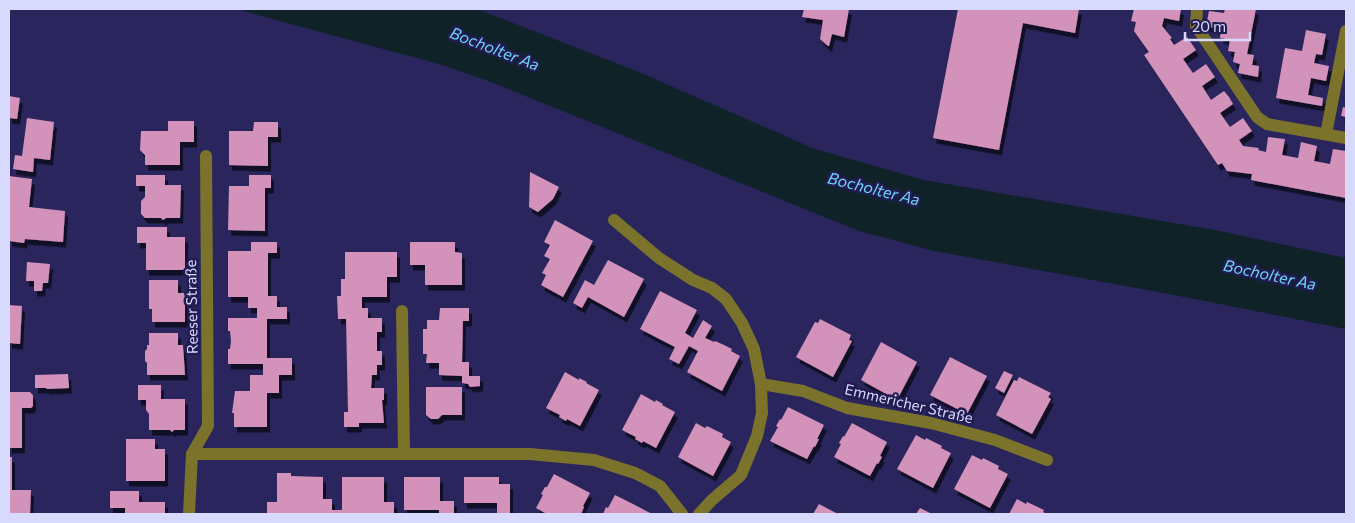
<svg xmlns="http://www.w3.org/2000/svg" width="1355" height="523" font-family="Commissioner,sans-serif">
<defs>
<filter id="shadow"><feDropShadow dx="3" dy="5.5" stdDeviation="0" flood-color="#0009"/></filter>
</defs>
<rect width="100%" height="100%" fill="#2a265d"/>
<polygon fill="#0e2228" points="236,9 477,9 639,72 815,149 924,180 1220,231 1346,258 1346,329 1169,294 934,251 859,231 491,82 439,64"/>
<g fill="#d392ba" filter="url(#shadow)">
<polygon points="804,9 849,9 844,37 832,34 829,46 828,46 820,39 823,20 802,17"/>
<polygon points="958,9 1079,9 1075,33 1023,23 999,150 933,138"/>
<polygon points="1134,9 1181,9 1179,21 1164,18 1162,26 1172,38 1170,39 1174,45 1187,37 1196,50 1183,59 1193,73 1206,64 1215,77 1202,86 1211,100 1224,91 1229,97 1233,104 1220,113 1230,127 1243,118 1252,131 1239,140 1243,146 1259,148 1258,150 1266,152 1268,137 1285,139 1282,155 1298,158 1301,142 1317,146 1314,161 1330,164 1333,149 1346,151 1346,198 1251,180 1252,174 1227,171 1222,163 1218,165 1144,55 1149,52 1134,31 1136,22 1131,21"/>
<polygon points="1225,9 1256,9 1247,54 1254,55 1252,65 1259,66 1258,77 1238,73 1240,64 1233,62 1235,52 1228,51 1230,40 1220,38 1221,30 1206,26 1209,11 1224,13"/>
<polygon points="1306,30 1326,34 1322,55 1316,54 1314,63 1329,66 1326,81 1311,78 1308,95 1323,98 1322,106 1276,98 1285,48 1302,51"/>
<polygon points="9,96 20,98 17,119 9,118"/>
<polygon points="1343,107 1346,108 1346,117 1341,116"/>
<polygon points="27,118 54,122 50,160 34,158 33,172 13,169 15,155 22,156"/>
<polygon points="168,121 194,121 194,142 180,142 180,165 145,165 145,155 140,150 141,131 168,131"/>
<polygon points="254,122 278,122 278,137 268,137 268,166 229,165 229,131 253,131"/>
<polygon points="530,172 559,187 553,199 538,212 529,207"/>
<polygon points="136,175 165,175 165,185 181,185 180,218 166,218 163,220 161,218 145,218 141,214 141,201 145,197 145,186 136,186"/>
<polygon points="249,175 271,175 271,188 265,188 265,231 228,230 229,186 249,186"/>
<polygon points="9,176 32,179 29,207 65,211 63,242 25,239 24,243 9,241"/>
<polygon points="555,220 593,241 563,297 541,285 546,275 542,273 550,259 544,256 550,245 544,242"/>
<polygon points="137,227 167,227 167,237 185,237 185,270 146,270 146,243 137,243"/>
<polygon points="251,242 277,242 277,253 268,253 268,296 277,296 277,307 287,307 287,319 267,319 267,358 292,358 292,375 279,375 279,393 267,393 267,427 234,427 234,413 232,413 235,391 250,391 250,375 263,375 263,364 228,364 228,349 230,349 231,341 230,331 228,331 228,318 257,318 257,308 248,308 248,297 228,297 228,251 251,251"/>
<polygon points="410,242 455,242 455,252 462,253 462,285 425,285 425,265 410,265"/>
<polygon points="345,252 397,252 397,277 387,277 387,297 362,297 362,308 368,308 368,318 382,318 382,332 377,332 377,351 382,351 382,365 377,365 377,375 372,375 371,388 384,388 384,400 382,400 384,423 359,423 359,427 344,427 344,412 348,412 346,319 338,319 337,296 341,296 341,279 345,279"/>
<polygon points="608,260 644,279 624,317 588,297 582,308 573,303 585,280 594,285"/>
<polygon points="27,262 50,264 48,283 43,283 42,291 34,291 34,281 26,281"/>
<polygon points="149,280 178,280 178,293 185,293 185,322 152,322 152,309 149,309"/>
<polygon points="660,291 697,310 685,333 693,338 703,320 712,326 705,338 714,342 715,341 724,345 732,349 731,351 740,356 722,391 687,372 698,351 689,346 679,364 669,359 675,347 640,329"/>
<polygon points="9,305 22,306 20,344 9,343"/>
<polygon points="440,308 469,308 469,321 463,321 462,362 469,362 469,376 480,376 480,386 470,387 468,384 462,383 462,376 439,375 439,363 426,363 427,354 423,354 423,329 427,329 427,320 439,320"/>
<polygon points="820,319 851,335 849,340 852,341 833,377 796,357 815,322 818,323"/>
<polygon points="149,333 178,333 178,345 183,345 185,375 147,375 147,363 145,361 145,351 147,349 147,345 149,345"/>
<polygon points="881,342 917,362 897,400 861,380"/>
<polygon points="950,357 987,376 967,414 930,395"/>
<polygon points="1004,371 1013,375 1004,393 995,388"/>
<polygon points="565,372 579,380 579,378 587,382 586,383 599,390 580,426 567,419 566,421 559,417 560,415 546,408"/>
<polygon points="68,374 69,388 47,389 46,388 35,388 35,375"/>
<polygon points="1019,377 1051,393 1048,397 1051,399 1032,434 996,415 1014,380 1017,381"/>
<polygon points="138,385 161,385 161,399 185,399 185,430 174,430 172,432 170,430 149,430 149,414 146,410 146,400 138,400"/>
<polygon points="426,387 462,387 462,415 442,415 438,419 431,419 426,415"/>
<polygon points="9,392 30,392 33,395 33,406 31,408 22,408 22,448 9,448"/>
<polygon points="641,394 655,402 656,400 663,404 662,405 675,412 656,448 643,441 642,443 635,439 636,437 622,430"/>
<polygon points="788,407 824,425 817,439 819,439 815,447 814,446 807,459 770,441 778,427 776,426 780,419 781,420"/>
<polygon points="696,423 705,428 707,426 723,434 722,437 731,442 713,476 678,457"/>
<polygon points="852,423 887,442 880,456 882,457 878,464 877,463 870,476 834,457 841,444 839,443 843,436 844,437"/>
<polygon points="916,435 925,440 926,438 942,446 941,448 951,453 933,488 897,469"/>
<polygon points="126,439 155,439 155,449 165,449 165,481 126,481"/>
<polygon points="972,455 982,460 983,458 999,466 998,469 1008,474 990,508 954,489"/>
<polygon points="9,457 12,457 12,490 31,490 30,514 9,514"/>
<polygon points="277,473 291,473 291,476 323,477 323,499 332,499 332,510 342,510 342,477 384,477 384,502 394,502 394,514 267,514 267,502 277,502"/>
<polygon points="554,474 590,493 583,506 584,507 581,514 547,514 536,508 543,495 541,494 545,487 547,487"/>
<polygon points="404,477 440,477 440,501 454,501 454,514 439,514 439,510 404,510"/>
<polygon points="464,477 499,477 499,484 510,484 510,513 497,513 497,503 464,503"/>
<polygon points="110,491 139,491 139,502 165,502 165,514 125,514 125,508 110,508"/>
<polygon points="615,495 633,504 652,514 603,514 606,507 608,508"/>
<polygon points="1017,499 1026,504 1027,502 1044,510 1043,512 1047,514 1009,514"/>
<polygon points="819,504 838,514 813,514"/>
<polygon points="920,508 932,514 916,514"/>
</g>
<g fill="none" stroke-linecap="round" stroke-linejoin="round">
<g stroke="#7b722b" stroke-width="12">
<polyline points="1197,9 1196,26 1257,117 1267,124 1346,138"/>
<polyline points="1326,134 1346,31"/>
<polyline points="614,220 659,258 693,280 712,288 726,299 742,323 754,349 761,384 762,413 757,436 741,475 712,500 699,514"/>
<polyline points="402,311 404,453"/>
<polyline points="761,384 803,391 847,408 931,423 995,440 1047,460"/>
<polyline points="192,454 208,426 206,156"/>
<polyline points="189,514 192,454 530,454 594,460 635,473 660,486 682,514"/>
</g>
</g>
<g text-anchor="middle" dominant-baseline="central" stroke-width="5" stroke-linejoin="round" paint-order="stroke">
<g font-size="15" fill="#d8dafd" stroke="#211c51">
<text transform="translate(191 307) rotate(-91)">Reeser Straße</text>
<text transform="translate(909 403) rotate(13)">Emmericher Straße</text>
</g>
<g font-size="16" font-style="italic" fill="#6fd3f4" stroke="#211c51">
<text transform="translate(495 48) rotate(21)">Bocholter Aa</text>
<text transform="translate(874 188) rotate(14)">Bocholter Aa</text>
<text transform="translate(1270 274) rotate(12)">Bocholter Aa</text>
</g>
</g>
<rect width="1355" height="523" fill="none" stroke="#d8dafd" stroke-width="20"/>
<path d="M1185 32v8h65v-8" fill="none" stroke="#d8dafd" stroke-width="2.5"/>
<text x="1192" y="32" font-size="15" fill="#d8dafd" stroke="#211c51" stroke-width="4" paint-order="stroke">20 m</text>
</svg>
